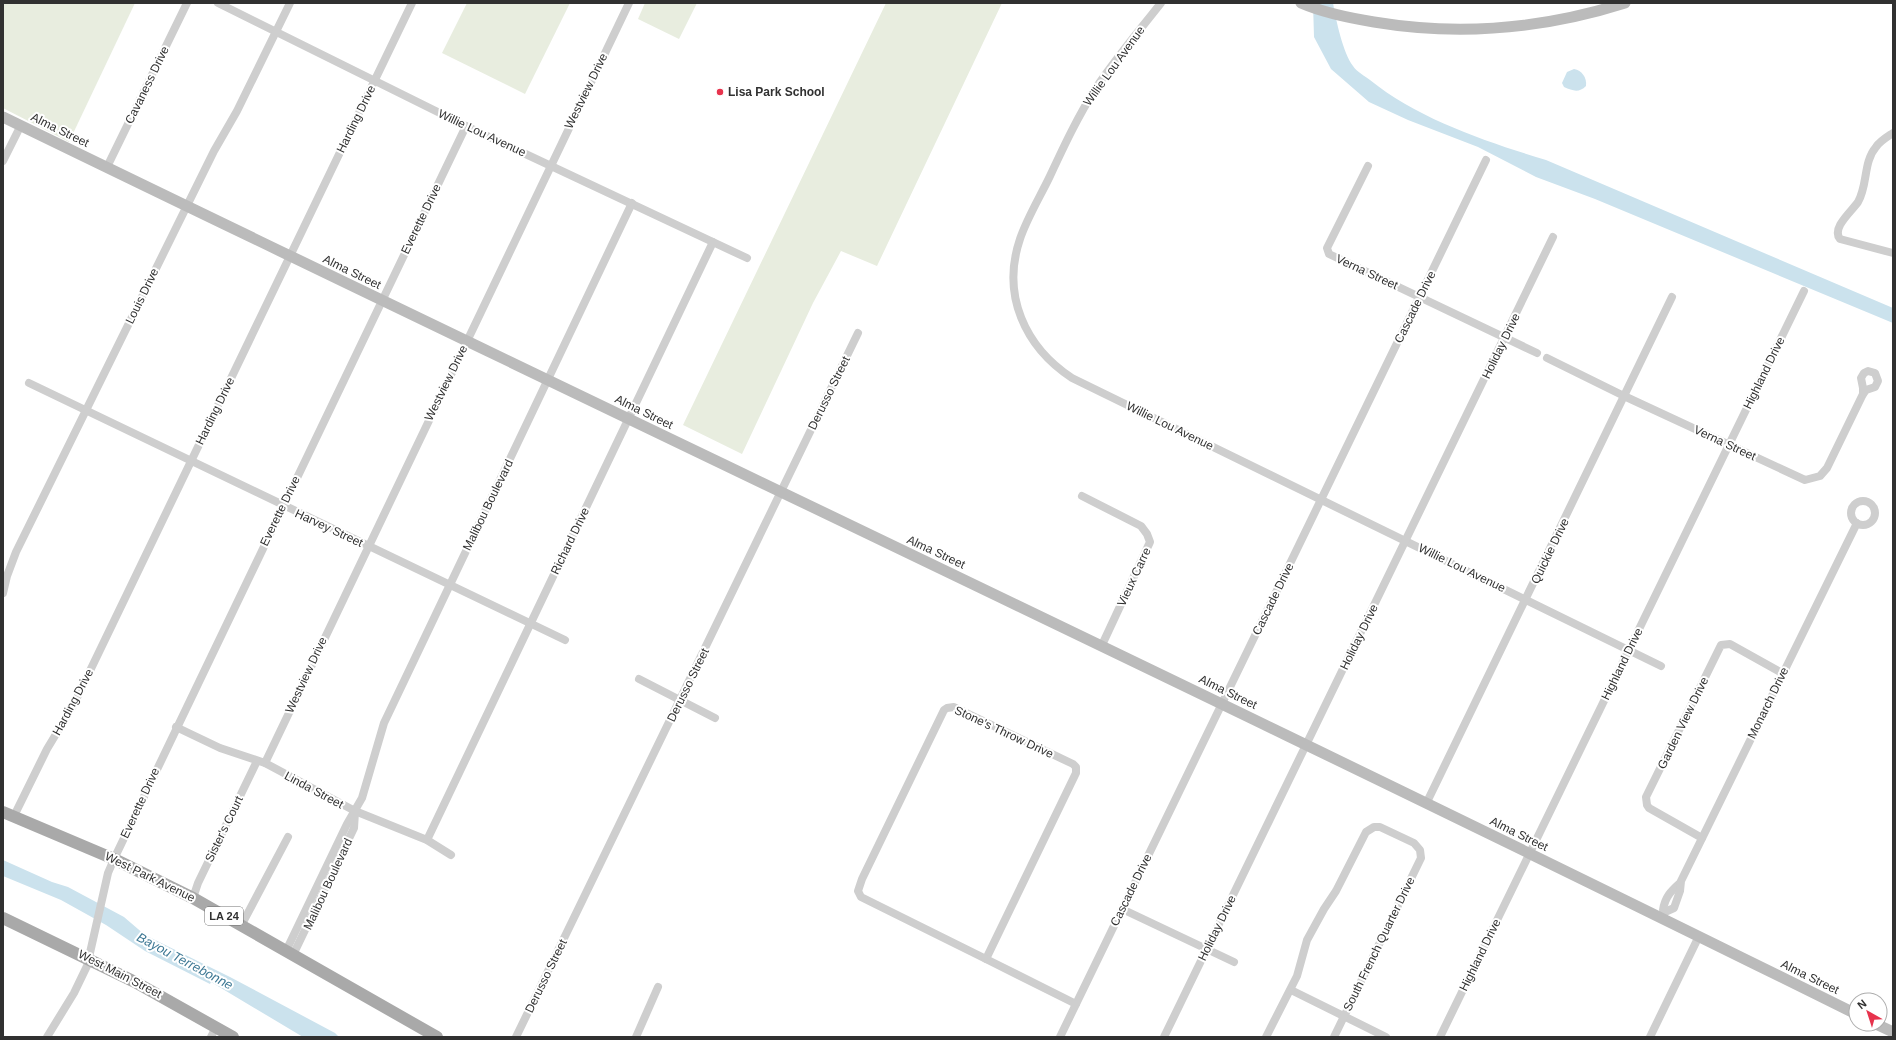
<svg xmlns="http://www.w3.org/2000/svg" width="1896" height="1040" font-family="Arial,sans-serif">
<rect width="100%" height="100%" fill="#fff"/>
<g fill="#e8eddf">
<polygon points="3,3 135,3 69,142 3,108"/>
<polygon points="467,3 570,3 525,94 442,53"/>
<polygon points="645,3 697,3 679,39 638,19"/>
<polygon points="886,3 1002,3 877,266 841,251 813,303 742,454 683,425"/>
</g>
<g fill="#cbe2ed">
<path d="M1313,3H1333C1336,20 1343,53 1353,66C1357,72 1365,76 1370,80C1418,119 1487,142 1546,160L1893,308V323L1595,199L1536,177L1478,147L1408,120L1369,102L1331,69L1314,37Z"/>
<path d="M1574,69C1582,70 1587,78 1586,86C1579,93 1573,91 1564,87L1562,83L1567,72Z"/>
<polygon points="3,860 52,882 68,887 124,917 145,935 230,977 335,1033 339,1037 303,1037 211,982 210,984 145,951 106,925 61,900 3,876"/>
</g>
<g fill="none" stroke-linecap="round" stroke-linejoin="round">
<g stroke="#cecece" stroke-width="8">
<polyline points="218,3 466,126 747,258"/>
<path d="M1161,3C1139,31 1116,58 1096,88C1078,116 1064,146 1050,176C1040,197 1027,218 1020,239C1001,295 1025,347 1072,378L1661,666"/>
<path d="M1893,133C1887,137 1880,141 1876,147C1863,162 1868,185 1858,202C1852,211 1831,228 1840,239L1893,253"/>
<polyline points="3,161 21,125"/>
<polyline points="1368,166 1327,248 1329,254 1537,353"/>
<polyline points="107,167 187,3"/>
<polyline points="1547,358 1624,396 1805,480 1820,476 1827,468 1863,394"/>
<polygon points="1868,371 1875,373 1878,381 1875,387 1866,390 1863,394 1863,388 1861,378 1864,373"/>
<polyline points="29,383 565,640"/>
<polyline points="1082,496 1141,526 1147,534 1150,542 1102,645"/>
<circle cx="1863" cy="513" r="12"/>
<polyline points="3,593 7,576 16,552 214,151 237,111 290,3"/>
<polyline points="639,679 715,718"/>
<polygon points="954,707 1073,764 1076,767 1076,773 986,959 861,897 858,891 862,879 944,710 947,708"/>
<polyline points="176,727 220,748 265,763 355,811 427,840 451,855"/>
<polyline points="265,763 629,3"/>
<polyline points="1426,804 1672,297"/>
<polyline points="14,816 47,749 73,706 412,3"/>
<polyline points="1702,838 1649,808 1647,805 1646,797 1721,645 1730,644 1782,673"/>
<polyline points="427,840 713,242"/>
<polyline points="193,898 198,883 257,761"/>
<polyline points="1122,909 1234,962"/>
<path d="M1665,912L1663,910C1665,897 1671,891 1680,883"/>
<polyline points="1662,918 1665,912 1674,908 1680,891 1681,881 1857,523"/>
<polyline points="241,926 288,837"/>
<polyline points="286,951 347,824 362,798 384,723 632,203"/>
<polyline points="293,955 354,828 355,812"/>
<polyline points="986,959 1076,1004"/>
<polyline points="1291,990 1386,1037"/>
<polyline points="47,1037 74,993 87,966 108,873 114,859 466,126"/>
<polyline points="211,1037 216,1027"/>
<polyline points="516,1037 858,333"/>
<polyline points="636,1037 658,987"/>
<polyline points="1060,1037 1486,160"/>
<polyline points="1164,1037 1553,237"/>
<polyline points="1266,1037 1297,976 1307,940 1324,909 1336,891 1366,832 1374,827 1380,827 1414,843 1420,850 1421,858 1334,1037"/>
<polyline points="1440,1037 1804,291"/>
<polyline points="1650,1037 1699,936"/>
</g>
<g stroke="#bbb" stroke-width="11">
<path d="M1301,3C1324,13 1349,18 1374,22C1458,36 1543,29 1625,3"/>
<path d="M3,117C620,417 1241,709 1856,1014"/>
<polyline points="1876,1024 1893,1032"/>
</g>
<g stroke="#a9a9a9" stroke-width="12">
<polyline points="3,812 114,859 193,898 437,1037"/>
<polyline points="3,918 135,982 233,1037"/>
</g>
</g>
<circle fill="#e7334d" stroke="#fff" stroke-width="1.5" cx="720" cy="92" r="4"/>
<g text-anchor="middle" dominant-baseline="central" stroke-width="4" stroke-linejoin="round" paint-order="stroke">
<rect fill="#fff" stroke="#6f6f6f" stroke-width="1" x="205" y="907" width="38" height="18" rx="3"/>
<g font-size="11" font-weight="bold" fill="#313131">
<text x="224" y="916">LA 24</text>
</g>
<g font-size="12" fill="#313131" stroke="#fff">
<text transform="translate(1114 66) rotate(-54)">Willie Lou Avenue</text>
<text transform="translate(147 85) rotate(-64)">Cavaness Drive</text>
<text transform="translate(586 91) rotate(-64)">Westview Drive</text>
<text transform="translate(356 119) rotate(-64)">Harding Drive</text>
<text transform="translate(60 130) rotate(26)">Alma Street</text>
<text transform="translate(482 133) rotate(25)">Willie Lou Avenue</text>
<text transform="translate(421 219) rotate(-64)">Everette Drive</text>
<text transform="translate(352 272) rotate(26)">Alma Street</text>
<text transform="translate(1367 272) rotate(25)">Verna Street</text>
<text transform="translate(142 296) rotate(-64)">Louis Drive</text>
<text transform="translate(1415 307) rotate(-64)">Cascade Drive</text>
<text transform="translate(1501 346) rotate(-64)">Holiday Drive</text>
<text transform="translate(1764 373) rotate(-64)">Highland Drive</text>
<text transform="translate(446 383) rotate(-64)">Westview Drive</text>
<text transform="translate(829 393) rotate(-64)">Derusso Street</text>
<text transform="translate(215 411) rotate(-64)">Harding Drive</text>
<text transform="translate(644 412) rotate(26)">Alma Street</text>
<text transform="translate(1170 426) rotate(26)">Willie Lou Avenue</text>
<text transform="translate(1725 443) rotate(25)">Verna Street</text>
<text transform="translate(488 505) rotate(-64)">Malibou Boulevard</text>
<text transform="translate(280 511) rotate(-64)">Everette Drive</text>
<text transform="translate(329 528) rotate(25)">Harvey Street</text>
<text transform="translate(570 541) rotate(-64)">Richard Drive</text>
<text transform="translate(1550 551) rotate(-64)">Quickie Drive</text>
<text transform="translate(936 552) rotate(25)">Alma Street</text>
<text transform="translate(1462 568) rotate(26)">Willie Lou Avenue</text>
<text transform="translate(1134 577) rotate(-65)">Vieux Carre</text>
<text transform="translate(1273 599) rotate(-64)">Cascade Drive</text>
<text transform="translate(1359 637) rotate(-64)">Holiday Drive</text>
<text transform="translate(1622 664) rotate(-64)">Highland Drive</text>
<text transform="translate(306 675) rotate(-65)">Westview Drive</text>
<text transform="translate(688 685) rotate(-64)">Derusso Street</text>
<text transform="translate(1228 692) rotate(26)">Alma Street</text>
<text transform="translate(73 702) rotate(-62)">Harding Drive</text>
<text transform="translate(1768 703) rotate(-64)">Monarch Drive</text>
<text transform="translate(1683 723) rotate(-64)">Garden View Drive</text>
<text transform="translate(1004 732) rotate(25)">Stone's Throw Drive</text>
<text transform="translate(314 790) rotate(28)">Linda Street</text>
<text transform="translate(140 803) rotate(-65)">Everette Drive</text>
<text transform="translate(224 829) rotate(-64)">Sister's Court</text>
<text transform="translate(1519 834) rotate(26)">Alma Street</text>
<text transform="translate(150 877) rotate(26)">West Park Avenue</text>
<text transform="translate(328 884) rotate(-65)">Malibou Boulevard</text>
<text transform="translate(1131 890) rotate(-64)">Cascade Drive</text>
<text transform="translate(1217 928) rotate(-64)">Holiday Drive</text>
<text transform="translate(1379 944) rotate(-64)">South French Quarter Drive</text>
<text transform="translate(1480 955) rotate(-64)">Highland Drive</text>
<text transform="translate(120 974) rotate(27)">West Main Street</text>
<text transform="translate(546 976) rotate(-64)">Derusso Street</text>
<text transform="translate(1810 977) rotate(26)">Alma Street</text>
</g>
<g font-size="12" font-weight="bold" fill="#313131" stroke="#fff" text-anchor="start">
<text x="728" y="92">Lisa Park School</text>
</g>
<g font-size="13" font-style="italic" fill="#3d7894" stroke="#fff">
<text transform="translate(185 961) rotate(28)">Bayou Terrebonne</text>
</g>
</g>
<rect width="1896" height="1040" fill="none" stroke="#313131" stroke-width="8"/>
<g transform="translate(1868 1012) rotate(321)"><circle r="19" fill="#ffffff" stroke="#adadad"/>
<path d="M0-3L7 15L0 10L-7 15Z" fill="#e7334d"/>
<text y="-6" font-size="11" font-weight="bold" text-anchor="middle" fill="#313131">N</text>
</g>
</svg>
